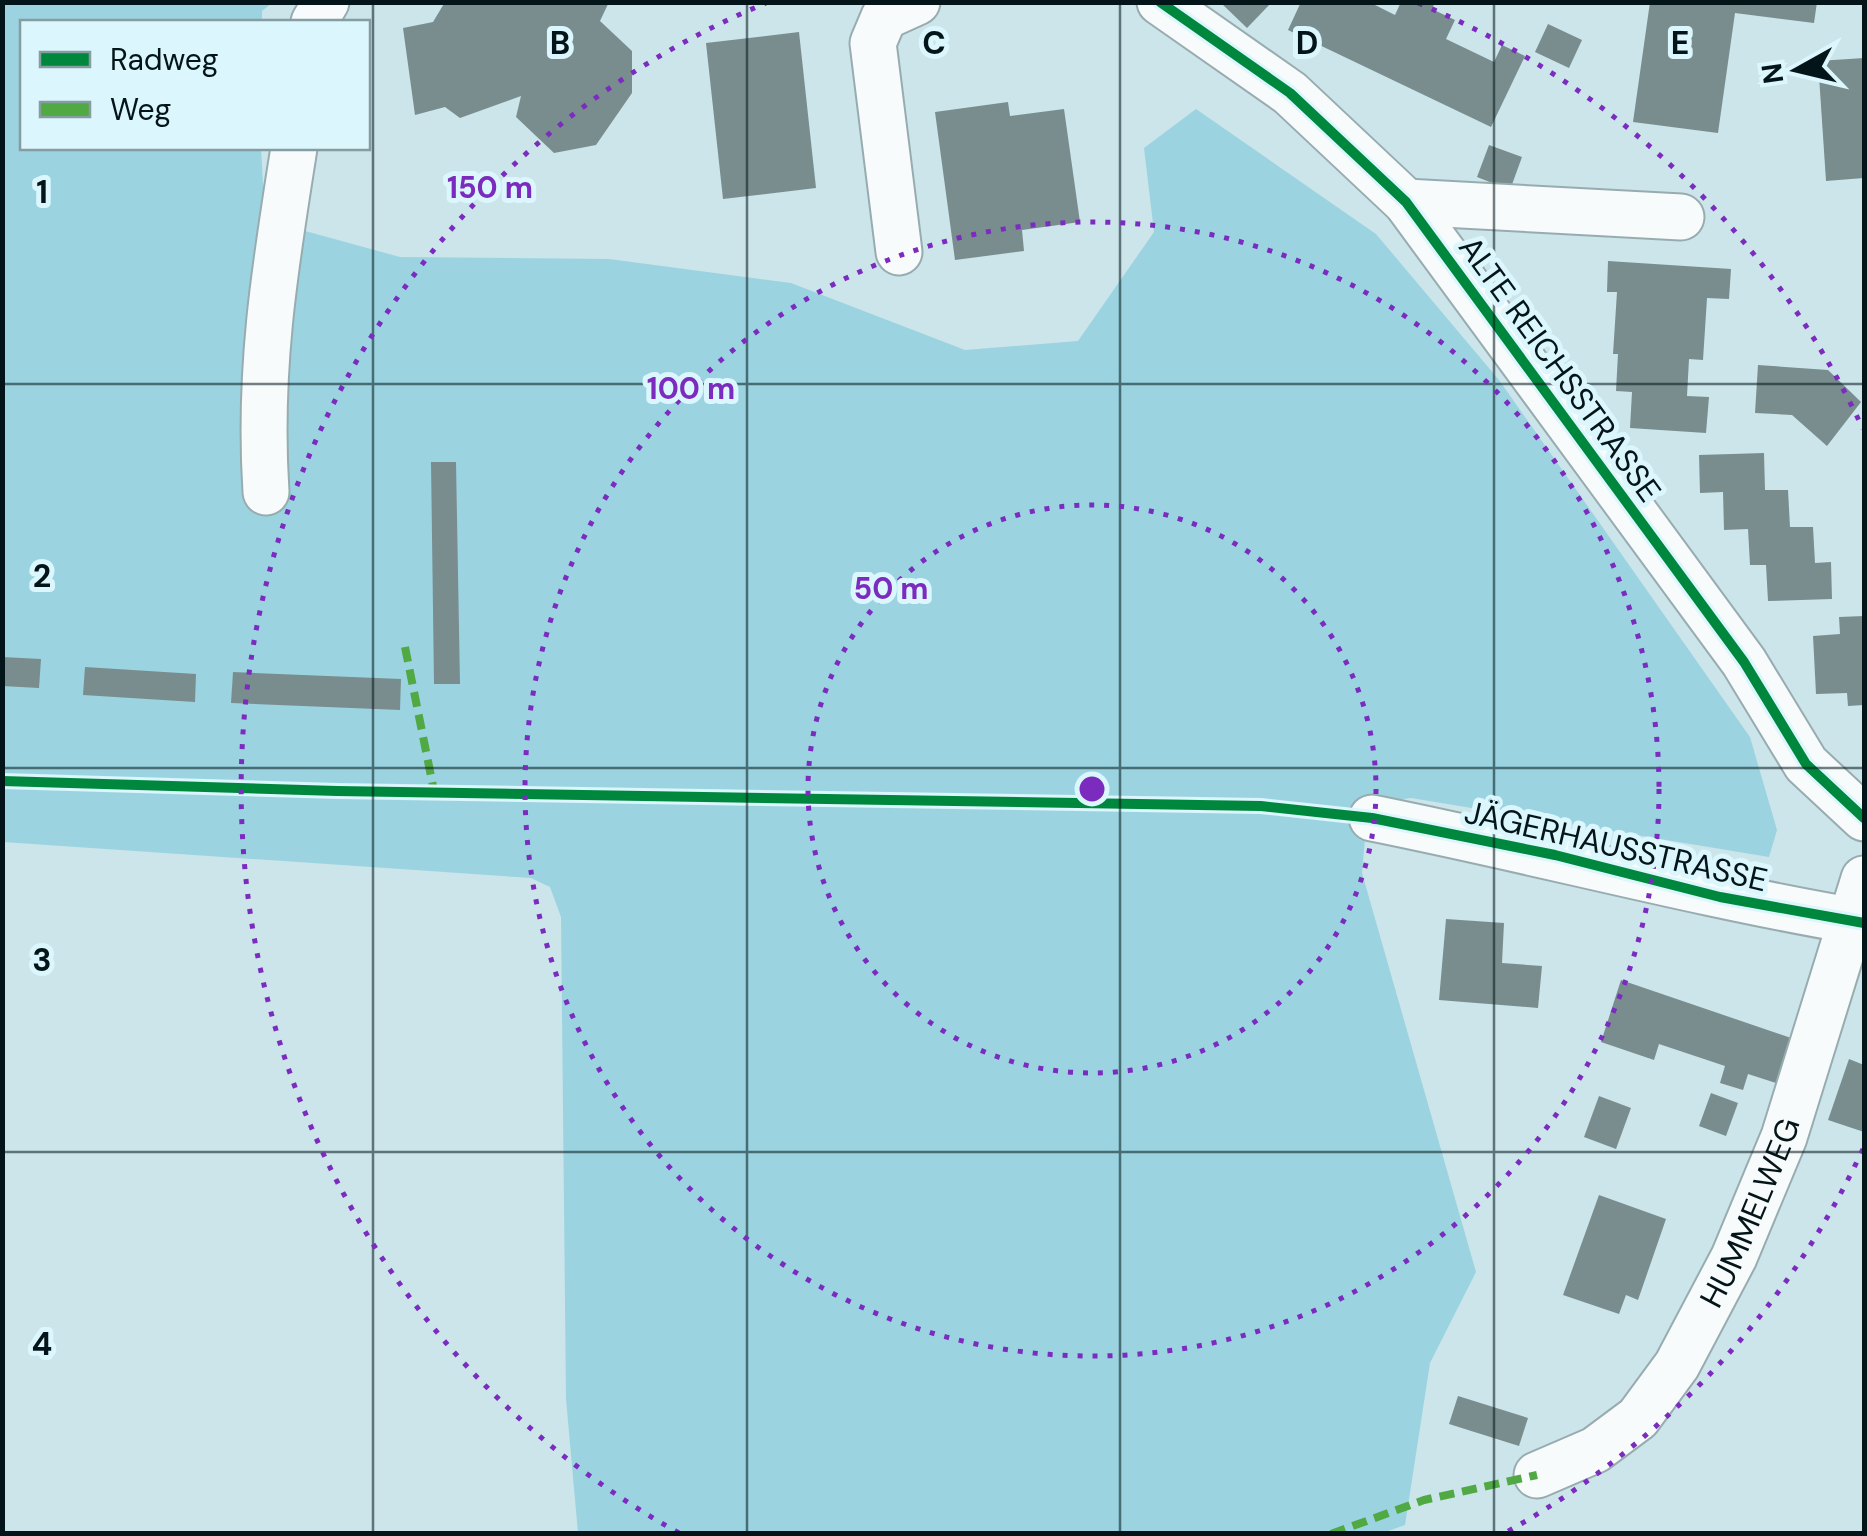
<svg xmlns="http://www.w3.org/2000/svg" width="1867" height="1536" font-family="'DM Sans',sans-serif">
<rect width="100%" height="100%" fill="#cbe5ea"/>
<polygon fill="#9bd4e0" points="2,3 272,3 262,11 262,22 22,22 22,148 261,148 265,220 400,257 609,259 791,283 965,350 1078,341 1154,232 1144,148 1196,109 1376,234 1499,380 1750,737 1777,830 1769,857 1411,798 1368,804 1362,873 1476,1272 1430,1363 1405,1525 1380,1534 578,1533 566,1399 561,917 550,887 531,878 3,842"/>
<g fill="#798d8f">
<polygon points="445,2 609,2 600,21 632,51 632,93 596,145 554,153 516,117 521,96 460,118 445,107 415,115 403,28 433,22"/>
<polygon points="1220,2 1272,2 1247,28"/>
<polygon points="1301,2 1369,2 1395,15 1401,2 1435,2 1432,9 1455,20 1446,39 1494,62 1502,45 1525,56 1491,127 1288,30"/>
<polygon points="1650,2 1817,2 1814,23 1735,13 1718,133 1633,122"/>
<polygon points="1548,24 1582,40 1569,68 1535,52"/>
<polygon points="799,32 816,188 723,199 706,43"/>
<polygon points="1864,58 1864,178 1826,181 1818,61"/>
<polygon points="1008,102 1010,116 1064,109 1080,222 1022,230 1024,251 955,260 935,112"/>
<polygon points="1489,145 1522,157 1510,190 1477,177"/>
<polygon points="1608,261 1731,269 1729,299 1707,298 1703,360 1689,359 1687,396 1709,397 1706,433 1630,428 1632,392 1616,391 1618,354 1613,354 1617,292 1607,292"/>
<polygon points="1758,365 1828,370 1861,402 1827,446 1792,415 1755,413"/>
<polygon points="1764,453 1765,490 1788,490 1790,527 1813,527 1815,563 1831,562 1832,599 1768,601 1766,565 1750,565 1748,529 1724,530 1723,492 1700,493 1699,455"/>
<polygon points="431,462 456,462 460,684 434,684"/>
<polygon points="1864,616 1864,705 1848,706 1847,693 1816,694 1813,636 1840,634 1839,617"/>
<polygon points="2,657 41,659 39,688 2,686"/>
<polygon points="85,667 196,674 195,702 83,695"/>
<polygon points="233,672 401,679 400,710 231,703"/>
<polygon points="1446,919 1504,923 1502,963 1542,966 1538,1008 1439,1000"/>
<polygon points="1621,980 1791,1038 1776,1083 1748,1074 1743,1090 1720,1083 1725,1066 1659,1044 1654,1060 1601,1042"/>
<polygon points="1849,1059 1864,1065 1864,1132 1828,1120"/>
<polygon points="1711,1093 1738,1103 1726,1136 1699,1126"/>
<polygon points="1599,1096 1631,1108 1616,1149 1584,1137"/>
<polygon points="1599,1195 1666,1219 1638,1300 1626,1295 1619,1314 1563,1295"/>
<polygon points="1458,1396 1528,1418 1519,1446 1449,1424"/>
</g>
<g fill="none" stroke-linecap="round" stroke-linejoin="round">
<defs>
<g id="minor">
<polyline points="1160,2 1290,93 1406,202 1744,662 1806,764 1864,818"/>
<polyline points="314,22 326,2"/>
<polyline points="1406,202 1681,217"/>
<polyline points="899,252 873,43 884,17 917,2"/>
<path d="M266,492C258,370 275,267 294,148"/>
<path d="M1372,818C1532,850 1689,892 1849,920"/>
<path id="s1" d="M1537,1475L1595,1450L1638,1418L1677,1365L1734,1257L1784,1137L1864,879"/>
</g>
</defs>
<use href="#minor" stroke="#98acb0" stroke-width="49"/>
<use href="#minor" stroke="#f7fbfc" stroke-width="45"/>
<g stroke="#50a942" stroke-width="8" stroke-dasharray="15 8" stroke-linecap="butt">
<polyline points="405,647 434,791"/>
<polyline points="1331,1534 1424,1500 1537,1475"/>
</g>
<defs>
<g id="cycleway">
<polyline points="1160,2 1290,93 1406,202 1744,662 1806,764 1864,818"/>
<polyline points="2,781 337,791 1261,806 1372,818 1555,855 1720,897 1864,923"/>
</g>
</defs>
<use href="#cycleway" stroke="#dbf6fc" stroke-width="16"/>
<use href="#cycleway" stroke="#00873e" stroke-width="10"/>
</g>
<path fill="none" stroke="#041519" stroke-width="2.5" stroke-opacity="0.55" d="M373,2V1534M747,2V1534M1120,2V1534M1494,2V1534M2,384H1864M2,768H1864M2,1152H1864"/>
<g fill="none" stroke="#7b2cbf" stroke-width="5" stroke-dasharray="5 10">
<circle cx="1092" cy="789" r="284"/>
<circle cx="1092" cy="789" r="567"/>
<path d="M1863 1149A851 851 0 0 1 1505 1533M679 1533A851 851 0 0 1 766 3M1418 3A851 851 0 0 1 1863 429"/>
</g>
<g text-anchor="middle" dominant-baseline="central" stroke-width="10" stroke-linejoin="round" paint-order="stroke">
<g font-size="32" fill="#041519" stroke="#dbf6fc">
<text transform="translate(1560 369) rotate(54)">ALTE REICHSSTRASSE</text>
<text transform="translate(1616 846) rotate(13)">JÄGERHAUSSTRASSE</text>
<text stroke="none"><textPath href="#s1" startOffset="352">HUMMELWEG</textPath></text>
</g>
</g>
<g font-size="32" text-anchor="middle" font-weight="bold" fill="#041519" stroke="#dbf6fc" stroke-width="10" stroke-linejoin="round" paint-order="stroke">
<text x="560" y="54">B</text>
<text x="934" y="54">C</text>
<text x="1307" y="54">D</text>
<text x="1680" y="54">E</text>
<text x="42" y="203">1</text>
<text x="42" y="587">2</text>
<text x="42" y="971">3</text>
<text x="42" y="1355">4</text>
</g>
<circle cx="1092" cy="789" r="15" fill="#7b2cbf" stroke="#dbf6fc" stroke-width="5"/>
<g font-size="30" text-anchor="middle" font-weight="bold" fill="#7b2cbf" stroke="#dbf6fc" stroke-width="10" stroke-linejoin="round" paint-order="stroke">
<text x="490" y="198">150 m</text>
<text x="691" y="399">100 m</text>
<text x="891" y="599">50 m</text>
</g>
<rect width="1867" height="1536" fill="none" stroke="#041519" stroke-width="10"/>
<rect x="20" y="20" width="350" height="130" fill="#dbf6fc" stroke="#859ca1" stroke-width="2.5"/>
<rect x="40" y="52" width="50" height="15" fill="#00873e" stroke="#859ca1" stroke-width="2.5"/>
<text x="110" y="70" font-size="30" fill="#041519">Radweg</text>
<rect x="40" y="102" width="50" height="15" fill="#50a942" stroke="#859ca1" stroke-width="2.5"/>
<text x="110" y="120" font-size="30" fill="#041519">Weg</text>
<g transform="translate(1797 70) rotate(262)" stroke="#dbf6fc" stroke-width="8" paint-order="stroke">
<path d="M0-8L18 38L0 25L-18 38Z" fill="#041519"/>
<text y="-15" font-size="28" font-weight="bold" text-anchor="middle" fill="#041519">N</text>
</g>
</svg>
